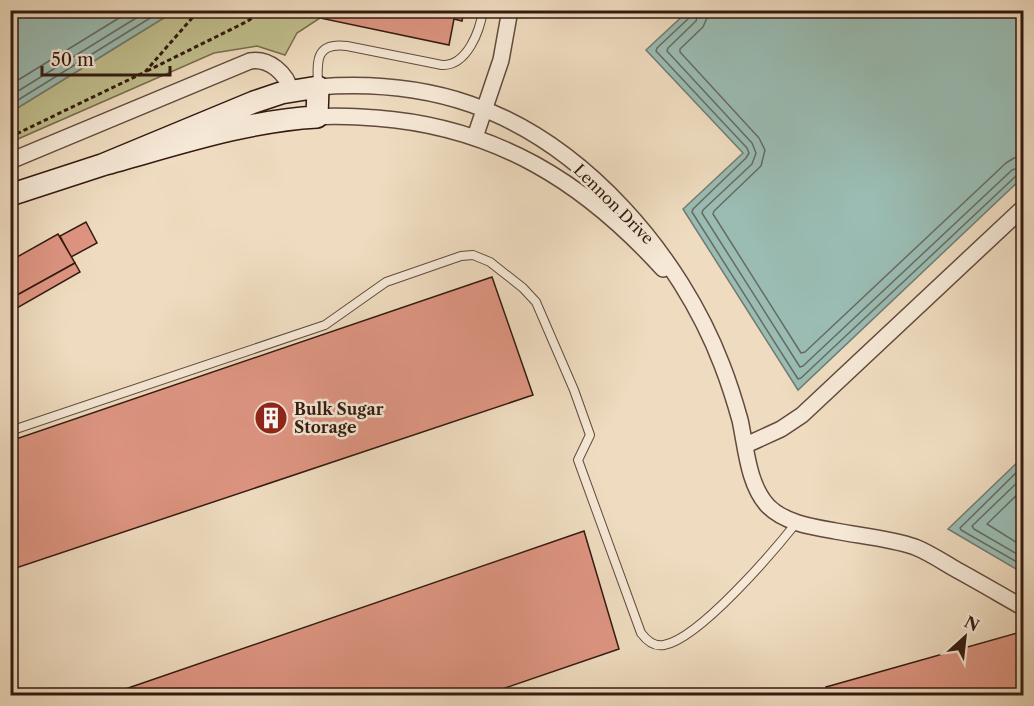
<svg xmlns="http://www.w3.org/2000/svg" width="1034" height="706" font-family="'Libre Caslon Text',serif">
<rect width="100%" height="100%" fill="#efdcc0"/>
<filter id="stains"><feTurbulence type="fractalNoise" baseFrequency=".00333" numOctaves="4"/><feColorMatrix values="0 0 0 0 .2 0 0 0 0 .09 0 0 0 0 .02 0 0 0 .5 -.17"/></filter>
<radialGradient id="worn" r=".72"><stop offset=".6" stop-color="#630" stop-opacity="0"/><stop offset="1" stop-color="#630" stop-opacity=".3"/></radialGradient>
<polygon fill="#c0be8d" stroke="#7a6c4e" stroke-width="1.5" points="306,10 321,14 320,18 297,33 285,55 257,46 214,53 11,142 11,112 175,11"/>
<g fill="#9abcb3" stroke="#717b72" stroke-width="1.5">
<polygon points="11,10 175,10 175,11 11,112"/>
<polygon points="688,11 1023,11 1023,177 798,390 683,209 743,153 646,50"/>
<polygon points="1023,457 1023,573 948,529"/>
</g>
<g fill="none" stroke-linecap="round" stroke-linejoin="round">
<g stroke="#676b62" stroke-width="1.5">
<polyline points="691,10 690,17 657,48 656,51 747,148 749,153 746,158 693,209 692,212 798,379 801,378 1017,175 1024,173"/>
<polyline points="699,10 696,21 668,48 667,51 752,143 756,153 752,164 703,210 702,213 800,367 803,366 1012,170 1024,166"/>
<polyline points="708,10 707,18 703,27 680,49 680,52 759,138 765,150 761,166 714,211 713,214 801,353 805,352 1006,163 1014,158 1024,157"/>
<polyline points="10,85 132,10"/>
<polyline points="10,96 149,10"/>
<polyline points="10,105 163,10"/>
<polyline points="1024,465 960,528 961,530 1024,566"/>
<polyline points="1024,476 972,526 974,529 1024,558"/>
<polyline points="1024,488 987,524 1024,547"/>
</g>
</g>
<g fill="#de9582" stroke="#341a10" stroke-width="1.5">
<polygon points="306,10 464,10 462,21 454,19 449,45 320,18 321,14"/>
<polygon points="86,222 97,243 71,257 60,236"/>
<polygon points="58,234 75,263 10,299 10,261"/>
<polygon points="75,263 80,272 10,312 10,299"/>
<polygon points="492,277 533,395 10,570 10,441"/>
<polygon points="584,531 619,649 482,696 105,696"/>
<polygon points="1024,631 1024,696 831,696 826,687"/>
</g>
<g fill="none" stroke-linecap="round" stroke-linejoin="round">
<defs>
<g id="lane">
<path d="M318,86C317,61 315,42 347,46L442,65C467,66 480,31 483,10"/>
<path d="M10,431L325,325L386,282L461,256L473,255L490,262L523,288L536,302L574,390L590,435L578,460L641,633C647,641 654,647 664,645C699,639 774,551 797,522"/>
</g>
<g id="street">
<path d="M318,87C369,83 420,87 470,104C584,143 680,255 722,365C729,383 735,402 740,420C746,447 748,485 768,506C785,523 812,527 835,531C861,536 889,538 915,547C930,553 943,562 957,570C979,582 1001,595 1024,608"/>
<path d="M317,117C336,115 356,117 376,118C496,127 584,182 663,269"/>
<polyline points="475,137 501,60 510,10"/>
<path d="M10,161L250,61C269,58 287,73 291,92"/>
<polyline points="746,445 781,429 802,415 1024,207"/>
</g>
<path id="secondary" d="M10,195L102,165L254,102L281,93L318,87L317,117C244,121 172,146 102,165"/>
</defs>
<use href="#lane" stroke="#634a3c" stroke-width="10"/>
<use href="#street" stroke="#634a3c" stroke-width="18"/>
<use href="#secondary" stroke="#341a10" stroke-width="24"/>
<g stroke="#341a10" stroke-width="3" stroke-dasharray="4.5 3" stroke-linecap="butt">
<polyline points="147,71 246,22 265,10"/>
<polyline points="10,137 145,72 199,10"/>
</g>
<use href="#lane" stroke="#f5e8d6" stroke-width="8"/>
<use href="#street" stroke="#f5e8d6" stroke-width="15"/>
<use href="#secondary" stroke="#f5e8d6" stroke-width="21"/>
</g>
<defs>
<symbol id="building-disc" viewBox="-11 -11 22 22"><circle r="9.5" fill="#8f2418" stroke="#f5e8d6"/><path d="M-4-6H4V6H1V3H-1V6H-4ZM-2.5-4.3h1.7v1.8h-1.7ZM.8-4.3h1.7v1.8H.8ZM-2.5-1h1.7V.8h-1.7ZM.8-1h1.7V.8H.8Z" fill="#fff"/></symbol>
</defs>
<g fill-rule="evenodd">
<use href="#building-disc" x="252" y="399" width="38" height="38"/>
</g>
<g text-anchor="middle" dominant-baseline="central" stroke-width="5" stroke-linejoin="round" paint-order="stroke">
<g font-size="16" fill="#341a10" stroke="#f5e8d6">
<text transform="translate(614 204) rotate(45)">Lennon Drive</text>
</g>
<g font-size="16" font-weight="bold" fill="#341a10" stroke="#f5e8d6" text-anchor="start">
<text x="294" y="409">Bulk Sugar<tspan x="294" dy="18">Storage</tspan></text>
</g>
</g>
<rect width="1034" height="706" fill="none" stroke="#efdcc0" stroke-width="36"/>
<rect x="12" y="12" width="1010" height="682" fill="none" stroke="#341a10" stroke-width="3"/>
<rect x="18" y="18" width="998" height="670" fill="none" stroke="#341a10" stroke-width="1.5"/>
<g transform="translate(965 637) rotate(27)" stroke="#f5e8d6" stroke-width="4.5" paint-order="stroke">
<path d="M0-4.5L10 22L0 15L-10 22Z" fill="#341a10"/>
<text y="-9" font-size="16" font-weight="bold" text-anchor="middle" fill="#341a10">N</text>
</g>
<path d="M42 66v9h128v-9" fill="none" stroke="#341a10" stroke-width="3"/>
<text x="51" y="66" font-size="18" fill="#341a10" stroke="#f5e8d6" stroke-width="4.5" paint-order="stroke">50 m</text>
<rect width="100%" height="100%" filter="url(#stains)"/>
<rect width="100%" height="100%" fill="url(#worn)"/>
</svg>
